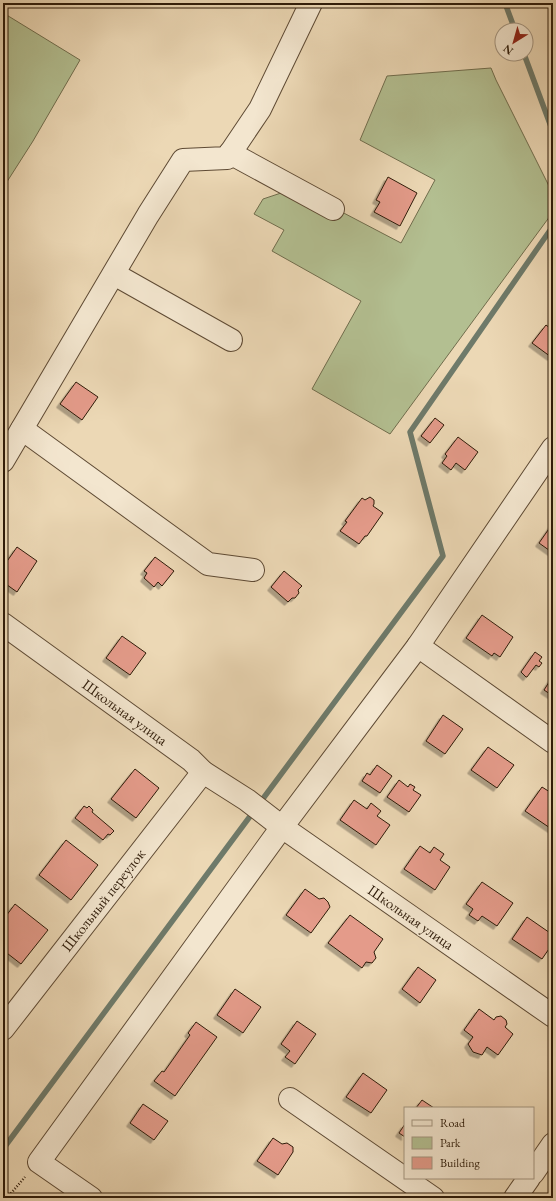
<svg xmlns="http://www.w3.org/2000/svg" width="556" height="1201" font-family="'EB Garamond',serif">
<defs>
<filter id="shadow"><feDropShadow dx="-3.5" dy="3.5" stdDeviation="0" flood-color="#0004"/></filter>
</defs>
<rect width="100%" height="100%" fill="#ecd8b5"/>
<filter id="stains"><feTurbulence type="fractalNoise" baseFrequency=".005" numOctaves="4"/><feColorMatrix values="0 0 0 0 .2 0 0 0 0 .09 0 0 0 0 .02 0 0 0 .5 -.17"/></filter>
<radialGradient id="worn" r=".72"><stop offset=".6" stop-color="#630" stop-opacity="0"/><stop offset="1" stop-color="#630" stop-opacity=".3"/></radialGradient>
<g fill="#b3bf91" stroke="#706d4d">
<polygon points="5,14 80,60 33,141 3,188 3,18"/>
<polygon points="491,68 496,80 553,194 553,212 390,434 312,389 361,301 272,251 284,230 254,214 263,199 296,188 401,243 435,180 360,140 387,76"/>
</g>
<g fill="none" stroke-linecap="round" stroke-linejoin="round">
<g stroke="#6e7a6a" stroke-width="5.5">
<polyline points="505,3 515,30"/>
<polyline points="524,54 553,132"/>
<polyline points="259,804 443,556 410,432 553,226"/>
<polyline points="3,1149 254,811"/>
</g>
</g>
<g fill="#e49b8a" stroke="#2e1b09" filter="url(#shadow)">
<polygon points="388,177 417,193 400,226 374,212 380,202 376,200"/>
<polygon points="546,325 550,328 553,325 553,355 551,357 532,343"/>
<polygon points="76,382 98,397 82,420 60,404"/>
<polygon points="435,418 444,425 430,443 421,436"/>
<polygon points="458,437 478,452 465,470 456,463 451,470 442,463 447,456 445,454"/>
<polygon points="370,497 374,500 374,504 373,506 383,513 367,536 365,536 359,544 340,531 347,522 345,521 362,498 365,500"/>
<polygon points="553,523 553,553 539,543"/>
<polygon points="17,547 37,561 17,592 3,582 3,567"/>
<polygon points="155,557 174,571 162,586 158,582 154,587 144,578 147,573 144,571"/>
<polygon points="284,571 302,586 298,590 299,593 295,598 292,598 288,602 271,587"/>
<polygon points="482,615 513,637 500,657 494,653 492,656 466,638"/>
<polygon points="122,636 146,653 130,675 106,658"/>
<polygon points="535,652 542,657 539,661 542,663 539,667 536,665 527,677 526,677 521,672"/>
<polygon points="553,676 553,696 544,690"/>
<polygon points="443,715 463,729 445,754 426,741"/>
<polygon points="488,747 514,765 497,788 471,770"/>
<polygon points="377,765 392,776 380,793 362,781 367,773 370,775"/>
<polygon points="135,769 159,788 136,818 111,799"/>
<polygon points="399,780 408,787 410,784 415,787 413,790 421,795 409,812 387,797"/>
<polygon points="542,787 553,794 553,830 525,811"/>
<polygon points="354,800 367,809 371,803 381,811 377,816 390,825 376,845 340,820"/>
<polygon points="84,806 87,808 89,806 93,810 92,812 112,829 114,831 110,835 108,834 103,840 75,818"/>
<polygon points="66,840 98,865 71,900 39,875"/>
<polygon points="420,846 430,853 434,847 444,854 440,860 450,867 435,890 404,869"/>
<polygon points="482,882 513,903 497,926 482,916 478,921 469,915 473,909 466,904"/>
<polygon points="305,889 319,899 324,898 328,902 330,907 311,933 286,915"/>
<polygon points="15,904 48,930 21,964 3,950 3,920"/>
<polygon points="350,915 383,939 374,952 376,958 372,963 366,962 362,968 328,943"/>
<polygon points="527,917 553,935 553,943 542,959 512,939"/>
<polygon points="418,967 436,980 420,1003 402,989"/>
<polygon points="235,989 261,1007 243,1033 217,1015"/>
<polygon points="479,1009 494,1020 496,1017 501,1016 506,1020 507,1024 505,1027 513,1034 498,1055 487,1047 482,1055 473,1052 468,1044 473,1037 464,1030"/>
<polygon points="297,1021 316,1034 295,1064 285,1057 290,1051 281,1044"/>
<polygon points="196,1022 217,1037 175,1096 154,1081 162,1071 164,1072 190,1035 188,1033"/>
<polygon points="363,1073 387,1090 371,1113 346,1097"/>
<polygon points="422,1100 434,1108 416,1108"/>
<polygon points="143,1104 168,1121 154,1140 130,1123"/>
<polygon points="405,1124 405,1137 399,1133"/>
<polygon points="273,1138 282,1144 287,1143 293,1147 293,1152 278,1175 257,1161"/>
</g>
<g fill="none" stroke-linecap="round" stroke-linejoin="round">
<defs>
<g id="minor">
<polyline points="230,153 333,209"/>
<polyline points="114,274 231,340"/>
<polyline points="22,429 208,564 253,570"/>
<polyline points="3,461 148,215 183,160 227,158 260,109 311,3"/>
<polyline points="3,624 191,760 203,772 247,800 282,827 553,1016"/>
<polyline points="418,646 553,742"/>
<polyline points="3,1029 203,772"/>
<polyline points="290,1099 433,1198"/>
<polyline points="533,1173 553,1144"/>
<polyline points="91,1198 39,1162 282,827 418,646 553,448"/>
<polyline points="515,1198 529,1178"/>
</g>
</defs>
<use href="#minor" stroke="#5e4a34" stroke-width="24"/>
<polyline stroke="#2e1b09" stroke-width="2.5" stroke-dasharray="1 2" stroke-linecap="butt" points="7,1198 25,1177"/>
<use href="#minor" stroke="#f3e6cf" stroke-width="22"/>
</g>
<g text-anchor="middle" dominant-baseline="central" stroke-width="3" stroke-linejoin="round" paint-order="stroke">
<g font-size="15" fill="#2e1b09" stroke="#f3e6cf">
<text transform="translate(125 712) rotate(36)">Школьная улица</text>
<text transform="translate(103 900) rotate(-52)">Школьный переулок</text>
<text transform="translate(411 917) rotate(35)">Школьная улица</text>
</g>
</g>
<rect width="556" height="1201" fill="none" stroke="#ecd8b5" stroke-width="16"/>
<rect x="4" y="4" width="548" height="1193" fill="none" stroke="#2e1b09" stroke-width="2"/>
<rect x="8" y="8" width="540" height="1185" fill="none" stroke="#2e1b09"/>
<rect x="404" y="1107" width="130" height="72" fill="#f3e6cf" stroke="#a49580"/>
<rect x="412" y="1120" width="20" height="6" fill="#f3e6cf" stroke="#a49580"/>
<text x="440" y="1127" font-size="12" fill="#2e1b09">Road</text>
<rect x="412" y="1137" width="20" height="12" fill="#b3bf91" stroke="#a49580"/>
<text x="440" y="1147" font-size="12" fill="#2e1b09">Park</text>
<rect x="412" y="1157" width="20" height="12" fill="#e49b8a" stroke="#a49580"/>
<text x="440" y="1167" font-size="12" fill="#2e1b09">Building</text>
<g transform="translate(514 42) rotate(217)"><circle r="19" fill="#f3e6cf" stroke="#a49580"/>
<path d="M0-3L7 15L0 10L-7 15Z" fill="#8f2418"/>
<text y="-6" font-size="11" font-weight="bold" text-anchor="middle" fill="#2e1b09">N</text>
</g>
<rect width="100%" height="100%" filter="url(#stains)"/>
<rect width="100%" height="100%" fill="url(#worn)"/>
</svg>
